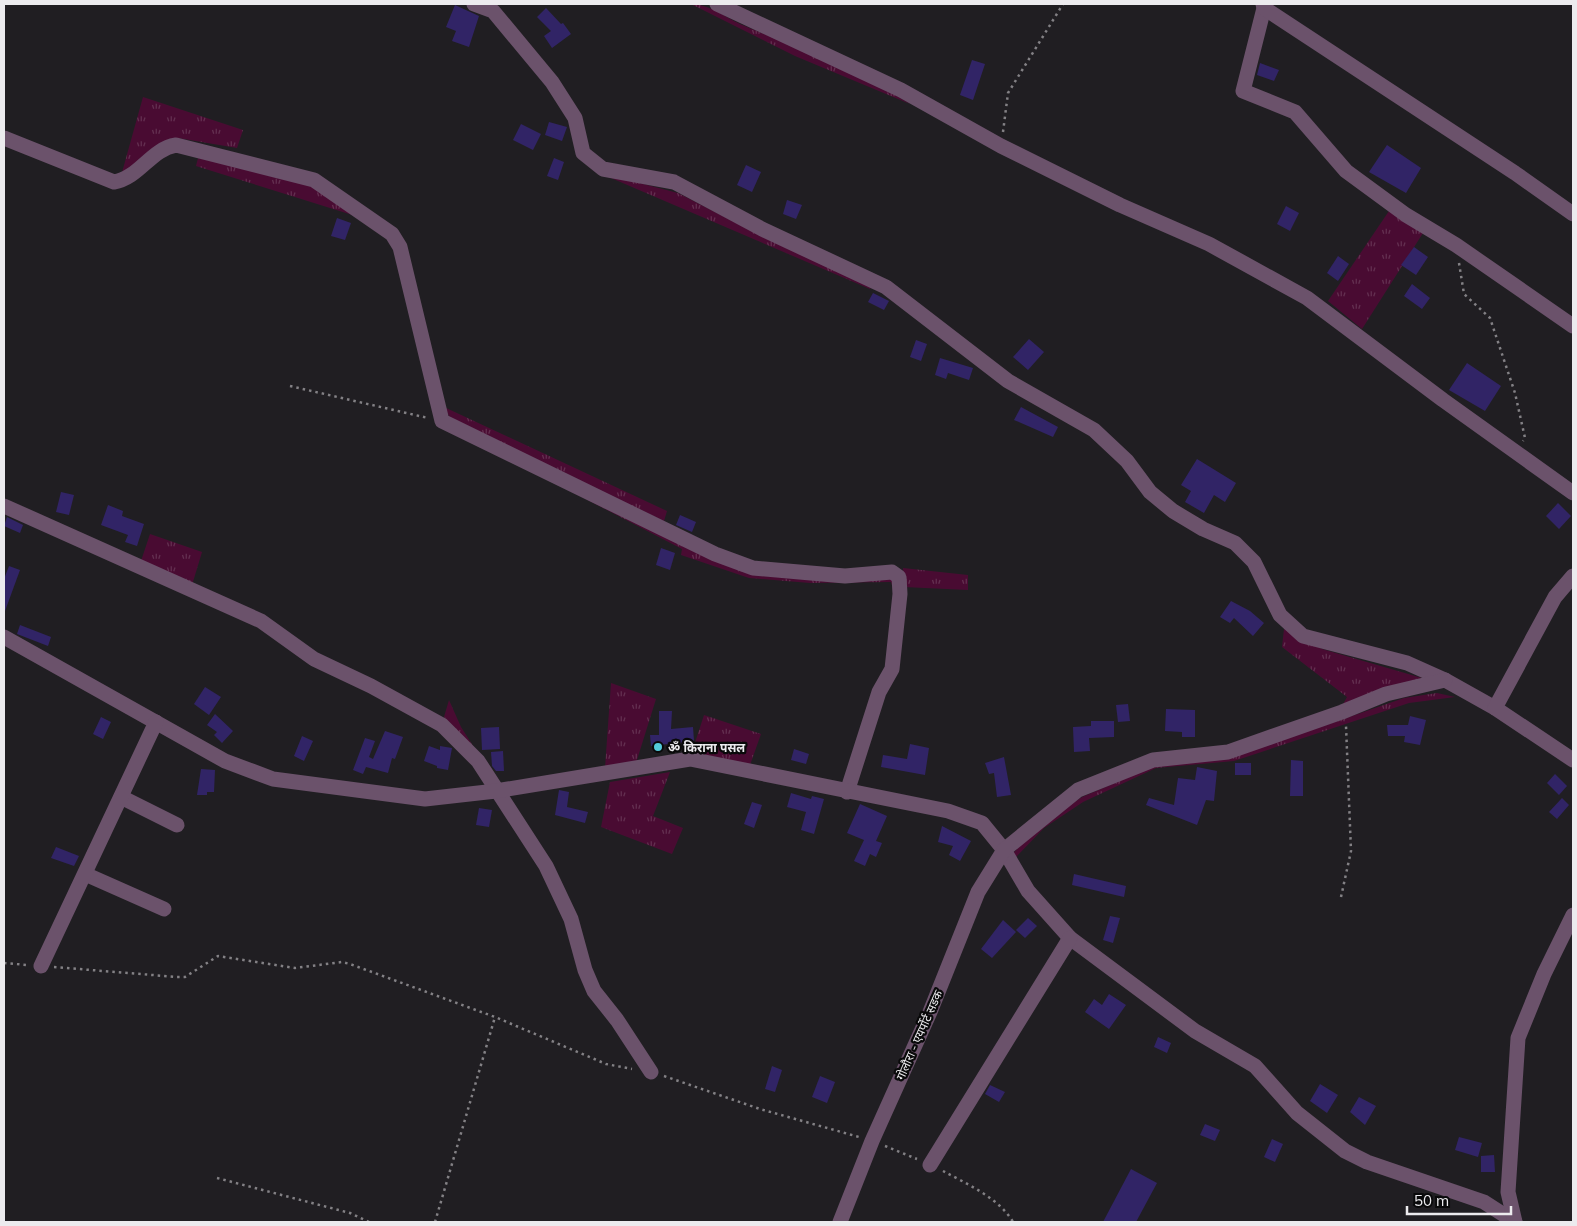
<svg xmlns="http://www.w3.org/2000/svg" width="1577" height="1226" font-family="Mulish,'Noto Sans Devanagari',sans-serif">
<defs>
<pattern id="grass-tufts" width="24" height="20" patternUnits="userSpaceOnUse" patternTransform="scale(1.25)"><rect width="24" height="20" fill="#490b32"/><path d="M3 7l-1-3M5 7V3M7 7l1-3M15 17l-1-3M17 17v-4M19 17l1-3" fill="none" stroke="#632f50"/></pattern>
</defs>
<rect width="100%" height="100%" fill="#201e22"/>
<g fill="url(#grass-tufts)">
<path d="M691,4C709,4 725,17 740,24C797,48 858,70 910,104L795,56Z"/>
<polygon points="143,97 243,130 237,148 178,138 165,141 121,176"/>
<polygon points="198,158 312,184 362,218 196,166"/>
<polygon points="597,172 678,193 748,229 871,287 870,289"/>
<polygon points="1389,211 1423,233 1362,329 1328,301"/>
<polygon points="444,407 667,511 664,521 452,421"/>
<polygon points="551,481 713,558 890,576 897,581 895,595 891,582 810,583 749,578 681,555 682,549"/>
<polygon points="150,534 202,552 192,585 141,561"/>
<polygon points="903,568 968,575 968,590 904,587"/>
<polygon points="1284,629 1322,649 1422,678 1341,708 1347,697 1282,647"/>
<polygon points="611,683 656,699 636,763 605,768"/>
<polygon points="1437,693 1455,697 1409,703 1234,761 1156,768 1083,802 1044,828 1014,859 1012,854 1043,823 1082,797 1155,766 1326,725 1404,698"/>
<polygon points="449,700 461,727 482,760 444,717"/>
<polygon points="704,715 761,734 750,765 692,752"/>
<polygon points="670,772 653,816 683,828 672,854 601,827 610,782"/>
</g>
<g fill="#312466">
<polygon points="455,5 479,16 469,47 452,41 456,31 446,27"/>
<polygon points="546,8 561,24 563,23 571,34 552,48 544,36 551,31 537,17"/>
<polygon points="972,60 985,64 973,100 960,95"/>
<polygon points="1260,63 1279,70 1274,81 1257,75"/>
<polygon points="549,122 567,127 562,141 545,135"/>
<polygon points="521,124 541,134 533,150 513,140"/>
<polygon points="1387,145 1421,168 1406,193 1369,172"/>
<polygon points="554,158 564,162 558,180 547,176"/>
<polygon points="746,165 761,172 752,192 737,185"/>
<polygon points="787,200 802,205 796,219 783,214"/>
<polygon points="1286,206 1299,213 1290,231 1277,224"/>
<polygon points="337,218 351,223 345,240 331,236"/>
<polygon points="1414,247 1428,257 1416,275 1401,265"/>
<polygon points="1338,256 1349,264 1338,281 1327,273"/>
<polygon points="1412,284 1430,298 1422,309 1404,296"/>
<polygon points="873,293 889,301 884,310 868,302"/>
<polygon points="1029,339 1044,352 1028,370 1013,357"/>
<polygon points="916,340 927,344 921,361 910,357"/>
<polygon points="940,358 973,368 969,380 948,373 946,379 935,375"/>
<polygon points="1467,363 1501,386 1485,411 1449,390"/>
<polygon points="1021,407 1058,427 1053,437 1014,420"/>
<polygon points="1197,459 1236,483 1225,502 1214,495 1204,513 1185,502 1191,491 1181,485"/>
<polygon points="61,492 74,495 69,515 56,512"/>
<polygon points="1558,503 1571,516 1559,529 1546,516"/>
<polygon points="108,505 123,511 122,516 144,524 137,546 125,542 128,535 101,525"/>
<polygon points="680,515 696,522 692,532 676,525"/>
<polygon points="7,517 23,525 20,533 4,526"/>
<polygon points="661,548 675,553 670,570 656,565"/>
<polygon points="9,566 20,570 5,611 4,579"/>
<polygon points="1231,601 1250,611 1264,623 1253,636 1234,618 1230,623 1220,617"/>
<polygon points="20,625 51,637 48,646 17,634"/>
<polygon points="205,687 221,697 209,715 194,704"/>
<polygon points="1128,704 1130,721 1118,722 1116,705"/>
<polygon points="1166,709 1195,710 1195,737 1182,737 1182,732 1165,731"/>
<polygon points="659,711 672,711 671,729 693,727 694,741 651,746 650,735 659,735"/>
<polygon points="215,714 233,731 222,743 214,735 217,732 207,725"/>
<polygon points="1410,716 1426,720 1420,745 1404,742 1405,736 1388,736 1387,725 1408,725"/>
<polygon points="101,717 111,722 103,739 93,734"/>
<polygon points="1091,721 1114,721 1114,737 1089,738 1090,751 1074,752 1073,727 1091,726"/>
<polygon points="499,727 500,749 482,750 481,728"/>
<polygon points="385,731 403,737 395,759 392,758 388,773 366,767 363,774 353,770 365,738 375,741 369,757 373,759"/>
<polygon points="302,736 313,741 304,761 294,756"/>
<polygon points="910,744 929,748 925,775 881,767 883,755 907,759"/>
<polygon points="429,746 440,750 440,746 452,748 448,770 437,768 437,766 424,761"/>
<polygon points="794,749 809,754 806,764 791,760"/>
<polygon points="503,751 504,771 496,771 492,766 491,752"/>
<polygon points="1004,757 1011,795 997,797 994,773 989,774 985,763"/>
<polygon points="1291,760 1303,761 1303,796 1290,796"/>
<rect x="1235" y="763" width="16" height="12"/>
<polygon points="1197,767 1217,771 1214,801 1206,800 1197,825 1146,805 1149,798 1174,805 1178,778 1195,780"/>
<polygon points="201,769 215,770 214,792 207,792 207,795 197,795"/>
<polygon points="1555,774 1567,786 1559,795 1547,783"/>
<polygon points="559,790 569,792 567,807 588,812 585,823 555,815"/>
<polygon points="791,793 811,799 812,796 824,799 814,834 801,830 806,812 787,807"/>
<polygon points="1562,798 1569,805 1557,819 1549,812"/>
<polygon points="752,802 762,805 754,828 744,824"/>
<polygon points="860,804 887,816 876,841 882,843 876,857 870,854 865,866 854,861 864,840 847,833"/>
<polygon points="479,808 492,810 489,827 476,825"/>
<polygon points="942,826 971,841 960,861 949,855 953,846 938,842"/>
<polygon points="56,847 79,856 74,866 51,858"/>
<polygon points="1074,874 1126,886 1124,897 1072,885"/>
<polygon points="1110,916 1120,918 1113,943 1103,940"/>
<polygon points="1028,918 1037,926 1025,938 1016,930"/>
<polygon points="1003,920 1016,932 992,958 981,949"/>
<polygon points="1109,994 1126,1005 1109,1029 1085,1012 1094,999 1102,1005"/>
<polygon points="1158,1037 1171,1043 1167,1053 1154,1047"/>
<polygon points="772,1066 782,1070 775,1092 765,1089"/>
<polygon points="820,1076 835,1082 827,1103 812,1097"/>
<polygon points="1320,1084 1338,1095 1327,1113 1310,1101"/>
<polygon points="990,1085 1005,1092 999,1102 985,1094"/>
<polygon points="1359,1097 1376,1106 1365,1125 1350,1112"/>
<polygon points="1205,1124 1220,1130 1215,1141 1200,1135"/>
<polygon points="1459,1137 1482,1143 1478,1157 1455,1150"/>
<polygon points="1272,1139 1283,1144 1275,1162 1264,1157"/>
<polygon points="1494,1155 1495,1172 1481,1172 1481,1156"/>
<polygon points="1131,1169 1157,1183 1136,1222 1103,1222"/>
</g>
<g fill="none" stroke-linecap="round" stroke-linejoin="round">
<g stroke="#838185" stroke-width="2.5" stroke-dasharray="2.5 4" stroke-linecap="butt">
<polyline points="1003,132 1008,93 1063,4"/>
<polyline points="1459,263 1464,294 1490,318 1515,393 1525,438 1523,441"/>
<polyline points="290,386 428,418"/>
<polyline points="1341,897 1351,851 1346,726"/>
<polyline points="4,963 27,965"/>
<polyline points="54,967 177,977 185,977 218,956 295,968 342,962 350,964 495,1017 606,1064 632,1069"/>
<polyline points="664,1076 760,1109 859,1137"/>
<polyline points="885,1146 917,1159"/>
<path d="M943,1171C967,1184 999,1198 1013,1222"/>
<polyline points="217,1178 350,1213 369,1222"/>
<polyline points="435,1222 495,1017"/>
</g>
<g stroke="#6b526b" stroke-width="15">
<polyline points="474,4 493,11 552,82 575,118 583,153 603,169 674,182 762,229 886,287 1008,381 1094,430 1127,461 1150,492 1173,511 1203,529 1235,543 1254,562 1280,615 1303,636 1407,663 1445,680 1495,708"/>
<polyline points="717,4 901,90 1001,146 1120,205 1209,244 1307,298 1443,400 1573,493"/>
<polyline points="1263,4 1264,8 1243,91 1295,112 1346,171 1406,215 1456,245 1573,326"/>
<polyline points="1264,8 1515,173 1573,214"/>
<path d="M4,138L114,182C139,178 151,149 176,145L314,180L392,234L400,247L442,421L715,554L753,568L845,576L892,572L899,577L900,594L892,669L879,692L847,792"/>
<polyline points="4,506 261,621 314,659 371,686 442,725 478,761 546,866 571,919 585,970 594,991 617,1020 651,1072"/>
<polyline points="1573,576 1555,597 1495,708 1573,760"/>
<polyline points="4,637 225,761 273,779 425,799 496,791 690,759 948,811 982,823 1004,850 1028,891 1070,938 1195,1031 1255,1066 1297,1113 1345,1151 1367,1162 1484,1202 1515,1222"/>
<polyline points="121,797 177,825"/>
<polyline points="85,874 164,909"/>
<polyline points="41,966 156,722"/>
<polyline points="930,1165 1070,938"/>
<polyline points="840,1222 872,1141 930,1012 978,892 1004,850 1078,790 1153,760 1228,752 1342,712 1386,694 1445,680"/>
<polyline points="1515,1222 1508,1192 1518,1038 1544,974 1573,915"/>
</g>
</g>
<circle fill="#53cbdb" stroke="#09090a" stroke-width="2" cx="658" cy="747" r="5"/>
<g text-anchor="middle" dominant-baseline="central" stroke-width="4.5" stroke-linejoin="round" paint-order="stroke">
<g font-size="12" font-weight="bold" fill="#ecebee" stroke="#09090a" text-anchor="start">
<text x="668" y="747">ॐ किराना पसल</text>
</g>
<g font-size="12" fill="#ecebee" stroke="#09090a">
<text transform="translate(919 1035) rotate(-66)">गोलौरा - एयर्पोर्ट सडक</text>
</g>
</g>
<rect width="1577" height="1226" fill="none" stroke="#ecebee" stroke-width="10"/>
<path d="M1407 1206v8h104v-8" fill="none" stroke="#ecebee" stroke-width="2.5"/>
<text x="1414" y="1206" font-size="15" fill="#ecebee" stroke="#09090a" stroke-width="4" paint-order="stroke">50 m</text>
</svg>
